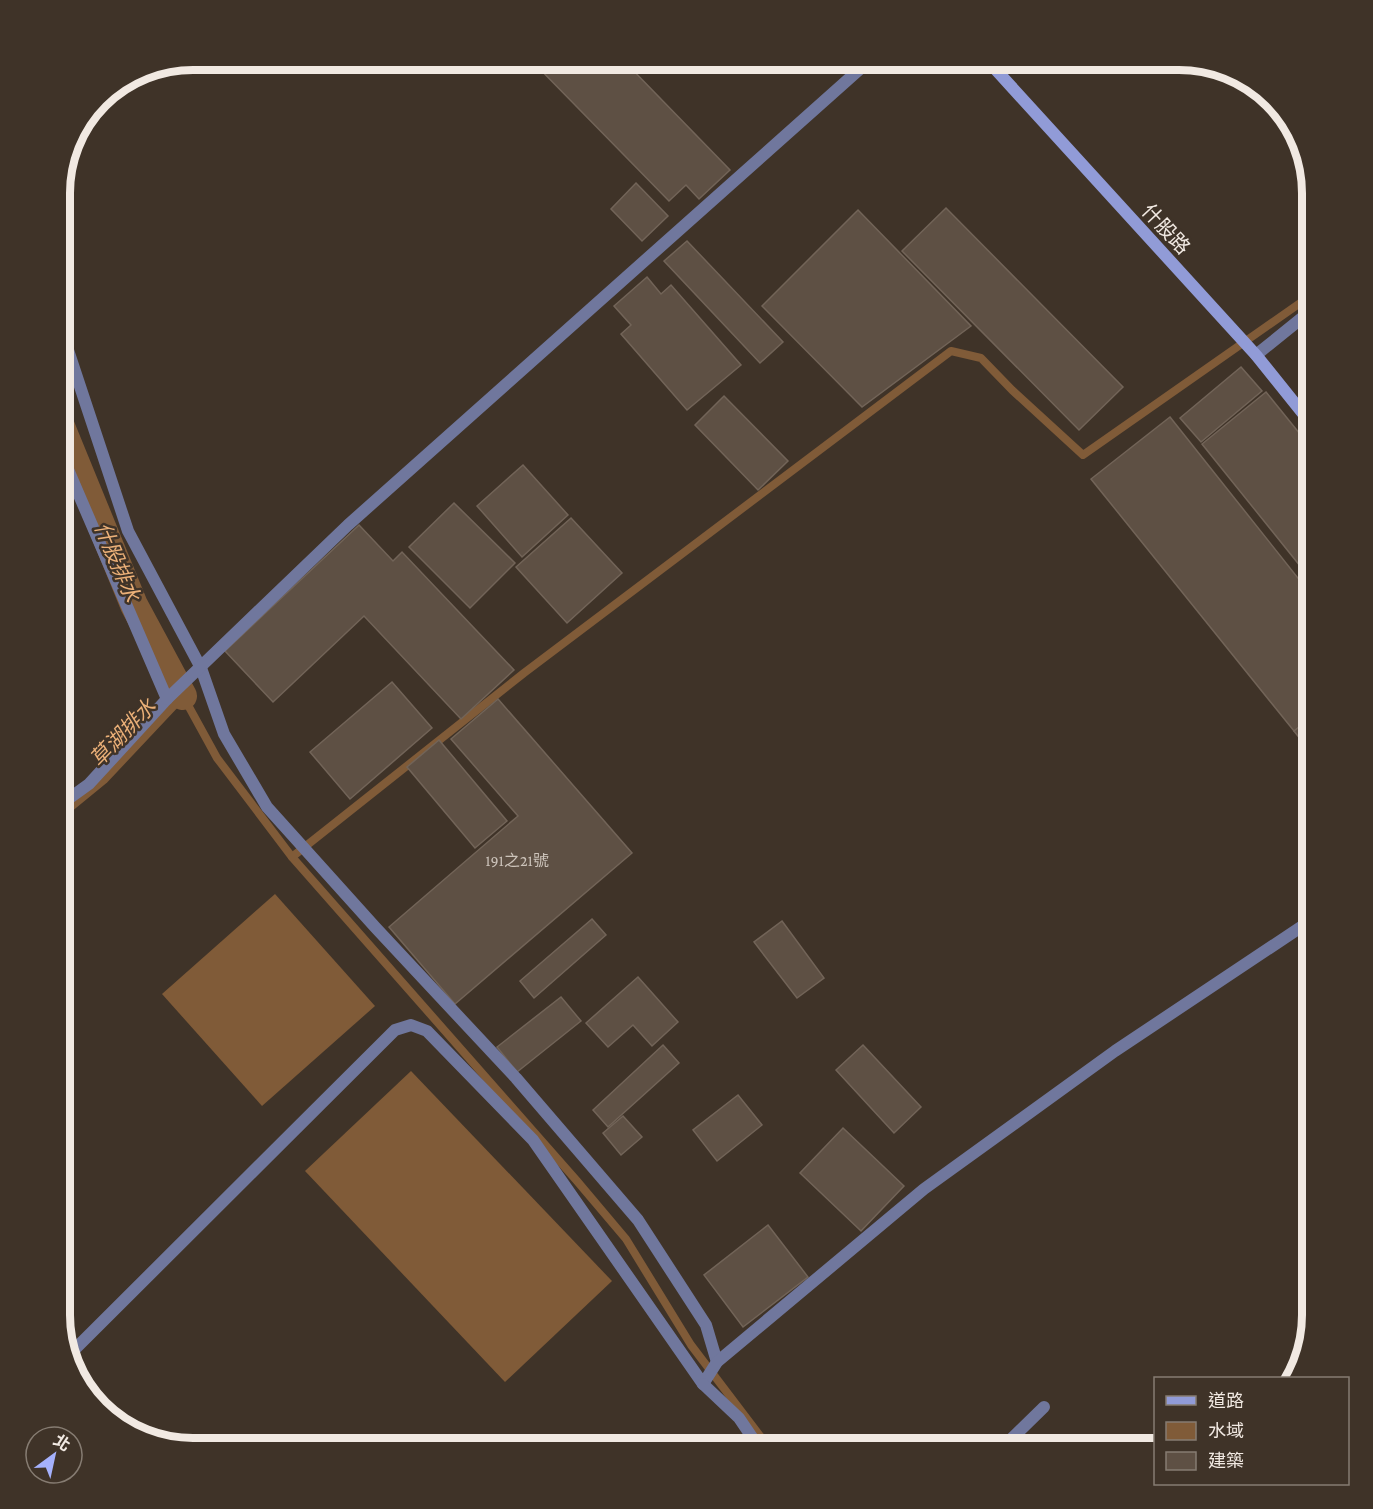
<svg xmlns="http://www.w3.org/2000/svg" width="1373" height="1509" font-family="'Crimson Pro','Noto Sans TC',serif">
<rect width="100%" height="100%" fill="#3f3328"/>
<g fill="#805b38">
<polygon points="275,894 375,1006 262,1106 162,994"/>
<polygon points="411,1071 612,1281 505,1382 305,1171"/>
</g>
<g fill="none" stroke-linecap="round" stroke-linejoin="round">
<g stroke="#805b38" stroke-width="8">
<polyline points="60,816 104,780 183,696 217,758 292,857 577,1181 626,1239 691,1345 770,1449"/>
<polyline points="292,857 524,673 951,351 981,358 1012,390 1083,455 1313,294"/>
</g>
<polyline stroke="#805b38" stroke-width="28" points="60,424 134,605 183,696"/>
</g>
<g fill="#5e5044" stroke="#726458" stroke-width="1.5">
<polygon points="531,60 623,60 730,170 699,199 686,185 669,201"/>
<polygon points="636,183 668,216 642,241 611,209"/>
<polygon points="946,208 1123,387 1079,430 902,251"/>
<polygon points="858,210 971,326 862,407 762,306"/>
<polygon points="687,241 783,342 760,363 664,261"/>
<polygon points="647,277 661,294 671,285 741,365 687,410 621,334 631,325 614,306"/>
<polygon points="1241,367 1262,391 1201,442 1180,418"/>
<polygon points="1266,392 1313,450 1313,582 1202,444"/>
<polygon points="724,396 788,461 758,490 695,425"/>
<polygon points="1170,417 1313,597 1313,716 1294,731 1091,479"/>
<polygon points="523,465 568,515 522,557 477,506"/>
<polygon points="454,503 515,563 470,608 409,547"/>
<polygon points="571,518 622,573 567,623 516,567"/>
<polygon points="359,525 393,561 402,552 514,670 461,719 364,616 273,702 225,651"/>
<polygon points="392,682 432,728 350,799 310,752"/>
<polygon points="498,699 632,853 455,1004 389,927 518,816 451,739"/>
<polygon points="1313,716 1313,755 1294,731"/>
<polygon points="439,740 507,821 475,848 407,767"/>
<polygon points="592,919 606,935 534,998 520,981"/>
<polygon points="782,921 824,978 797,998 754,942"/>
<polygon points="638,977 678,1022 652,1046 633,1025 608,1047 586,1023"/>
<polygon points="561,997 581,1021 517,1072 497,1047"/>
<polygon points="663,1045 679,1063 608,1127 593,1110"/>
<polygon points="863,1045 921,1107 894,1133 836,1070"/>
<polygon points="738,1095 762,1125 717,1161 693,1130"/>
<polygon points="623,1116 642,1137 621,1155 603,1133"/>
<polygon points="843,1128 904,1186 861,1231 800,1173"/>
<polygon points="768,1225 808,1277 743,1327 704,1275"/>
</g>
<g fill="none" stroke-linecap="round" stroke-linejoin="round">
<g stroke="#70779d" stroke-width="12">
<polyline points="60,326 128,531 201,668 224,734 267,807 375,927 516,1078 638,1220 706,1325 717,1362"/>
<polyline points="1256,355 1313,309"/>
<polyline points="60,805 89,784 167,699 348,525 870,60"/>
<polyline points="72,1352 395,1030 411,1025 427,1031 533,1140 703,1384 717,1362 924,1189 1115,1051 1313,919"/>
<polyline points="1001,1449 1044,1407"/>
</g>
<g stroke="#70779d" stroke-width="12">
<polyline points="60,451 167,699"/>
<polyline points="703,1384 739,1418 760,1449"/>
</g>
<polyline stroke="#919bd7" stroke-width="12" points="987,60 1256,355 1313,426"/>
</g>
<g text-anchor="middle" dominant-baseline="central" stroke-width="5" stroke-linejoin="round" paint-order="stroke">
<g font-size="16" fill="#ccc3ba">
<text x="517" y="860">191之21號</text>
</g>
<g font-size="20" fill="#f1e9e2" stroke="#3f3328">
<text transform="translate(1166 229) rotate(47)">什股路</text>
</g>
<g font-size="21" font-style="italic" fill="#ebb078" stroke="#3f3328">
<text transform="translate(117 562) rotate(67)">什股排水</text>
<text transform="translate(123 733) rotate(-46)">草湖排水</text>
</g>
</g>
<path d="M0 0H1373V1509H0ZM193 70H1179A123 123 0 0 1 1302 193V1315A123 123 0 0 1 1179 1438H193A123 123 0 0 1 70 1315V193A123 123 0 0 1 193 70Z" fill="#3f3328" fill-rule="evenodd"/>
<path fill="none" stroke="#f1e9e2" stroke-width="8" d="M193 70H1179A123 123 0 0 1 1302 193V1315A123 123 0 0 1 1179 1438H193A123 123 0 0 1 70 1315V193A123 123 0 0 1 193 70Z"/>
<rect x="1154" y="1377" width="195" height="108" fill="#3f3328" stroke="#867c72" stroke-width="1.5"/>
<rect x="1166" y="1396" width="30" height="9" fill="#919bd7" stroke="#867c72" stroke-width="1.5"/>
<text x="1208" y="1407" font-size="18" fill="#f1e9e2">道路</text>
<rect x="1166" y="1422" width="30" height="18" fill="#805b38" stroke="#867c72" stroke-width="1.5"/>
<text x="1208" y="1437" font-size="18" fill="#f1e9e2">水域</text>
<rect x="1166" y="1452" width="30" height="18" fill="#5e5044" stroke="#867c72" stroke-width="1.5"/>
<text x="1208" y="1467" font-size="18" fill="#f1e9e2">建築</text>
<g transform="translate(54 1455) rotate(33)"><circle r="28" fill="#3f3328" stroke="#867c72" stroke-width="1.5"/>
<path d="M0-4.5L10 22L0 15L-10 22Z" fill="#a5b1fc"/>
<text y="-9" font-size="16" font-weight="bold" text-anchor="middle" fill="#f1e9e2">北</text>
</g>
</svg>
